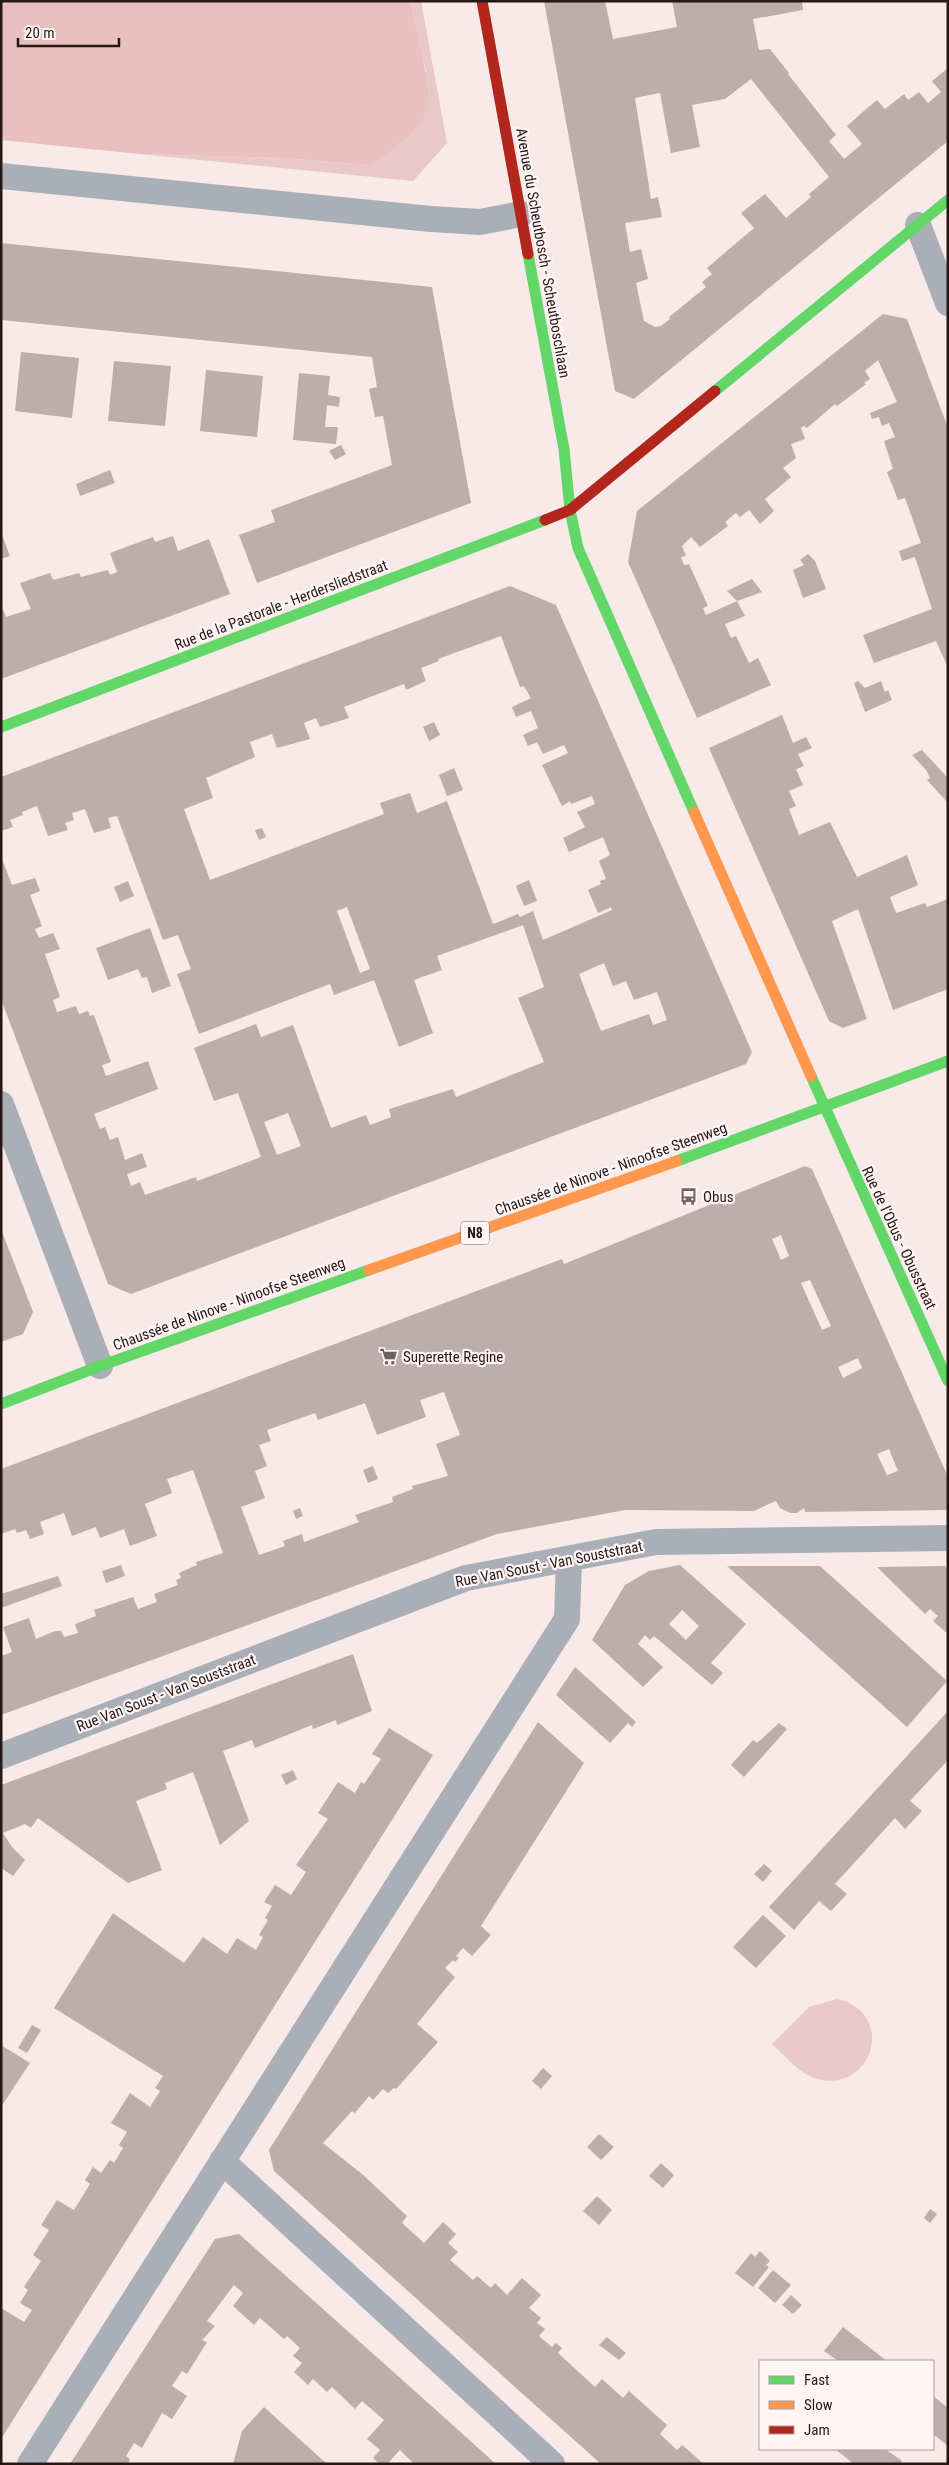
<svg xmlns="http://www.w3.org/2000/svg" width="949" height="2465" font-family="'Roboto Condensed',sans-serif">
<rect width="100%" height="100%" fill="#f7eae9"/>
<g fill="#e9c9c7">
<polygon points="410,1 421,1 447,143 413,181 139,154 284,158 370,165 426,72"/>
<path d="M837,1999C895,2012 875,2089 821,2080C802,2077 785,2056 772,2044L809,2007Z"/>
</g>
<path fill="#e8c0bd" d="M1,1H410C414,21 434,94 427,110C417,135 391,150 370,165L284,158L139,154L1,140Z"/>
<g fill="#bbaead" fill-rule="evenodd">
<path d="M544,1H605L613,39L677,27L672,1H802L803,10L753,19L759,50L770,49L789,73L788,74L836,135L829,141L844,159L862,144L847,126L865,110L877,100L885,109L904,94L908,100L919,92L928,103L941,92L932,81L948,68V141L634,399L615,391ZM751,79L829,177L809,194L811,197L786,218L765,194L741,213L754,228L707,268L712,274L702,282L706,287L669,317L670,319L661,326L655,327L644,321L636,283L648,279L641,249L630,252L625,223L662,217L658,197L651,199L635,98L660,93L671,153L700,147L692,105L725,99Z"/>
<polygon points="1,243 432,287 471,503 257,583 239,535 275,522 271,510 392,465 383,416 375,417 369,389 377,387 372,357 1,320"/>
<polygon points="883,314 907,319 948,428 948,668 936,641 874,663 863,635 932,609 915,557 902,561 899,551 921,543 905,498 898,500 887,472 893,469 884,441 895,437 889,423 882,426 879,417 872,419 870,413 897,402 878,360 865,371 870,379 864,383 866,384 837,406 835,404 807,428 804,426 801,428 805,439 791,444 796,458 783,468 791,477 765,499 774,511 760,524 749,510 740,517 736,513 725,522 728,526 700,547 691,537 682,546 686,556 681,557 684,565 689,564 708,606 703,608 706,615 737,601 745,616 725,624 731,638 736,636 749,663 758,658 771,685 697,718 628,562 637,511"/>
<polygon points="21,352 79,358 72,418 15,411"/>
<polygon points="114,361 171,366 165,426 108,421"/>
<polygon points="206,370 263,376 257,437 200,431"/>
<polygon points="299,373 330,376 328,395 340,397 339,407 327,405 325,427 338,427 336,444 293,440"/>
<polygon points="341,445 346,454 335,460 329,451"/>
<polygon points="110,470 115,483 80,496 76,484"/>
<polygon points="1,532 10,556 1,559"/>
<polygon points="173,536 178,551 209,539 230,594 1,679 1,604 6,617 31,609 20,583 50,573 53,580 79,573 81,577 108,570 110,575 117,572 110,553 153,537 155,542"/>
<polygon points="808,554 815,561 826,589 803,598 793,570 804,565 800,560"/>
<polygon points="752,579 762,592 737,601 727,591"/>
<path d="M510,586L556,605L752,1052L746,1064L131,1294L108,1284L1,999V856L12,885L35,878L40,891L30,895L42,926L35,929L39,938L53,933L60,949L45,954L60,997L53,1000L57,1012L76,1006L79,1014L88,1011L90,1016L94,1015L111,1062L102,1065L106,1076L148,1061L158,1089L94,1114L100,1129L105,1127L110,1140L118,1137L125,1160L142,1153L147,1167L127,1174L131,1186L140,1182L145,1195L196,1177L197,1181L261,1157L238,1093L214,1101L194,1048L256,1024L261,1037L293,1025L331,1128L366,1115L370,1125L391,1117L389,1109L453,1089L456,1097L544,1062L518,998L544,987L523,925L437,956L442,970L414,980L433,1033L399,1047L374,980L334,995L330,984L199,1034L177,974L191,969L178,935L163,940L117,816L108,818L111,828L94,833L85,809L72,813L74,820L65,823L68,830L48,836L37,806L22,812L23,815L10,820L13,827L1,831V777ZM501,636L520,687L524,686L531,698L512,707L516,717L531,711L538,728L523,735L528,746L537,742L543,754L564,745L568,753L542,765L562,806L570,801L571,804L592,796L595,804L577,812L585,827L563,838L569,852L603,837L610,855L599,861L606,879L600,881L601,884L588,890L598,913L611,907L612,910L543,940L533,911L520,917L518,914L493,924L447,801L417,813L410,793L380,803L384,814L210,880L184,809L213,798L206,778L255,757L250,742L272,734L277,748L310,739L304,723L316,718L320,727L349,718L344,707L404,684L406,690L426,681L421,668L439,661L438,659ZM347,907L370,969L360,973L337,911ZM604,963L613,986L626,981L634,1000L657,992L667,1020L653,1025L649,1014L601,1031L579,974ZM288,1113L301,1146L277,1155L264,1122Z"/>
<polygon points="858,681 865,688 881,681 885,692 888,690 892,700 865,712 854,683"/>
<polygon points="782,715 793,743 806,737 812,748 798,754 804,766 796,769 803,785 789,791 796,806 789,809 799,835 830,822 857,877 907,855 918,885 890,897 896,913 925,903 927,907 948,899 948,989 893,1010 858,909 832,921 867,1019 843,1028 829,1021 709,748"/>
<polygon points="434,722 440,735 429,741 423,727"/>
<polygon points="922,750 948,778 948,803 927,780 930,778 926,770 912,755"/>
<polygon points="454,768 463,790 447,796 439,775"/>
<polygon points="262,828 266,837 259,840 255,830"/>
<polygon points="529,880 537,901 524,906 516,886"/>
<polygon points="128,881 134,896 120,902 114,887"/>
<polygon points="150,928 171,986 152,993 147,977 142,978 138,969 108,980 96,948"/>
<path d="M805,1166L812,1169L948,1477V1510L805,1512L804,1508L797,1513H790L780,1508L776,1501L754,1511L625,1510L497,1534L1,1715V1656L12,1652L3,1627L29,1618L36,1639L55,1631H61L64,1637L78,1633L75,1624L96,1616L94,1610L133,1597L138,1609L157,1602L154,1594L178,1585L176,1580L181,1578L179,1573L197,1565L196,1562L223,1553L193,1470L167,1479L172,1493L145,1504L157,1536L130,1546L124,1529L100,1538L96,1527L72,1536L64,1513L40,1522L44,1534L30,1539L26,1530L17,1533L15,1529L1,1534V1469L562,1259L564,1264ZM781,1235L789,1256L781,1260L772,1239ZM810,1280L831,1326L822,1330L801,1283ZM858,1358L862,1368L843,1378L838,1367ZM444,1392L460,1435L436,1444L448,1476L412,1486L413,1489L392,1497L393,1502L355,1515L359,1522L304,1542L302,1534L283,1541L285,1546L259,1555L241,1507L265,1498L255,1471L267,1466L259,1445L271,1441L267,1430L315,1413L318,1420L365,1403L377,1435L426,1417L420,1400ZM889,1449L898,1471L887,1475L877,1454Z"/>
<polygon points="1,1229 33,1312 23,1334 1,1342"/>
<polygon points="373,1466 378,1479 368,1483 363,1470"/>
<polygon points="300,1508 303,1516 296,1519 293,1511"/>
<polygon points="121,1565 125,1576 106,1583 102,1571"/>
<path d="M680,1565L746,1624L711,1663L723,1673L712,1685L654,1636L650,1640L645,1635L638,1644L663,1667L643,1687L592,1640L625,1585L649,1571ZM682,1610L699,1626L686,1640L669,1624Z"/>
<polygon points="727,1566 820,1566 947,1681 907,1727"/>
<polygon points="945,1566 948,1569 948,1634 933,1621 938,1616 930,1609 925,1614 877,1567"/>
<polygon points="58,1576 62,1586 1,1608 1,1594"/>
<polygon points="353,1654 372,1711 337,1725 336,1720 313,1729 312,1725 255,1748 252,1740 223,1751 249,1821 220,1845 193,1772 165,1783 167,1789 136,1801 162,1870 128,1883 38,1818 31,1828 25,1824 3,1833 12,1847 25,1860 13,1876 1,1868 1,1785"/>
<polygon points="575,1667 636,1722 632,1727 628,1723 610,1743 556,1695"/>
<polygon points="948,1711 948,1760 910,1801 922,1811 905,1829 895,1818 835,1884 847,1894 831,1911 819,1901 794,1930 769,1907"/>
<polygon points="538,1722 584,1763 481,1926 491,1935 472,1956 463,1948 456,1956 459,1958 455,1962 453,1960 445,1968 455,1977 417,2024 438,2042 396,2089 394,2088 388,2093 383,2089 373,2100 369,2096 355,2113 352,2111 323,2143 362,2174 407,2216 402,2223 424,2243 443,2222 456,2234 448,2243 458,2252 450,2260 473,2280 477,2276 491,2288 495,2283 507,2295 522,2278 541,2295 529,2308 541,2318 537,2323 545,2329 539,2336 552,2347 556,2343 562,2348 558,2353 595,2387 602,2379 623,2398 629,2391 667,2425 660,2434 677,2450 682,2445 704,2464 601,2464 274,2171 269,2150"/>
<polygon points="779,1723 787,1729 744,1777 731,1765 753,1740 757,1743"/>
<polygon points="389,1728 433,1755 1,2439 1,2308 24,2322 32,2310 20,2303 28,2290 24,2287 41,2261 33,2255 49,2230 41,2225 57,2200 74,2210 90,2184 85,2180 93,2167 101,2173 110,2160 114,2163 123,2148 119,2145 127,2132 111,2123 130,2093 150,2107 160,2091 155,2088 163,2076 54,2008 113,1913 184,1963 203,1937 227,1954 237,1938 256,1950 263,1937 259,1935 268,1920 265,1918 272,1906 264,1902 275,1885 291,1895 306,1872 296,1865 328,1819 318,1813 338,1782 355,1793 361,1782 364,1784 381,1759 372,1754"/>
<polygon points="293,1770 297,1779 286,1785 281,1775"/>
<polygon points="764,1864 772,1871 763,1882 754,1874"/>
<polygon points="763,1915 786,1936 756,1968 733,1947"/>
<polygon points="32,2025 41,2030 27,2053 18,2048"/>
<polygon points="1,2045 30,2063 1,2107"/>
<polygon points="543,2068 552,2076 541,2089 532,2081"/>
<polygon points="599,2134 614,2147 601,2160 587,2147"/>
<polygon points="661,2163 674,2175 663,2188 649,2176"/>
<polygon points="597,2196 612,2210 599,2225 583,2211"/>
<polygon points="930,2209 937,2214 930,2223 924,2218"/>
<polygon points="239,2234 436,2410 496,2464 414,2464 400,2450 387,2464 379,2464 373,2458 380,2450 367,2439 384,2420 362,2401 355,2409 332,2387 327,2392 313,2379 308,2385 294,2372 302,2363 293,2356 300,2348 287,2336 284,2339 260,2318 254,2325 233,2306 243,2293 234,2285 207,2321 215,2326 202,2340 207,2342 187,2374 182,2371 172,2386 187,2396 172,2419 162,2413 142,2448 134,2443 126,2456 130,2459 128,2464 70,2464 215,2239"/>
<polygon points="760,2251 770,2261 766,2265 769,2267 753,2287 735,2273 751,2253 755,2257"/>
<polygon points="773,2270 791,2285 775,2303 758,2288"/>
<polygon points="791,2295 802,2305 793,2314 782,2305"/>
<polygon points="843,2327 887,2361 838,2361 824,2351"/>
<polygon points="607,2337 626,2353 619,2360 599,2345"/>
<polygon points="933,2396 948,2408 948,2446 933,2434"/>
<polygon points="264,2407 327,2464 233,2464 242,2431"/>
<polygon points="835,2449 885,2449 902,2461 900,2464 854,2464"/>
</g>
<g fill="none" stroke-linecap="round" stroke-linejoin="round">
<g stroke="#aaaeb7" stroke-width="26">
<polyline points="1,176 431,219 480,222 521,214"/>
<polyline points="918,225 948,303"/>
<polyline points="1,1104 100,1366"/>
<polyline points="1,1756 466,1578 656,1542 948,1538"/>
<polyline points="222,2161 552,2464"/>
<polyline points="30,2464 567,1619 569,1559"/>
</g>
<g stroke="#63d668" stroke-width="11">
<polyline points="528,254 564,449 570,510 578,548 694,812"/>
<polyline points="715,391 948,200"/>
<polyline points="1,727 545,520"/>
<polyline points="811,1076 948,1381"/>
<polyline points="677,1161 948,1061"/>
<polyline points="1,1404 100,1366 369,1270"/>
</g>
<g stroke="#ff974d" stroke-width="11">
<polyline points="694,812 811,1076"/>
<polyline points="369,1270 677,1161"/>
</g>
<g stroke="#b3261e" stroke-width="11">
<polyline points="482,1 528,254"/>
<polyline points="545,520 570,510 715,391"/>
</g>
</g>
<defs>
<symbol id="bus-bare" viewBox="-9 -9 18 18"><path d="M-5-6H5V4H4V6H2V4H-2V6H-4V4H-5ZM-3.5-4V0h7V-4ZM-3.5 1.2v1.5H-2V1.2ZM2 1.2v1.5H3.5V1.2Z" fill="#6f6260" stroke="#fff6f5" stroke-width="2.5" paint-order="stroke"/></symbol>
<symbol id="supermarket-bare" viewBox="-9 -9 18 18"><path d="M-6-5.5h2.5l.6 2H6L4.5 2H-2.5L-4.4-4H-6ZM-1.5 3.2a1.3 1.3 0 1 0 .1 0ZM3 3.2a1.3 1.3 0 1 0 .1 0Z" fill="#6f6260" stroke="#fff6f5" stroke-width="2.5" paint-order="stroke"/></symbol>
</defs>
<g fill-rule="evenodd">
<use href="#bus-bare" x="676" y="1184" width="25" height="25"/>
<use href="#supermarket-bare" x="376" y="1344" width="25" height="25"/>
</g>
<g text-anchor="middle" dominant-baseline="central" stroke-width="4.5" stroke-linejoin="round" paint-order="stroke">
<rect fill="#fff6f5" stroke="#675b5a" stroke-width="1" x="461" y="1221.5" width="28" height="23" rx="4"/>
<g font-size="14" font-weight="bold" fill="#261817">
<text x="475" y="1233">N8</text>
</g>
<g font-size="15" fill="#261817" stroke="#fff6f5">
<text transform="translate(543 253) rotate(80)">Avenue du Scheutbosch - Scheutboschlaan</text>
<text transform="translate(281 605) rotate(-21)">Rue de la Pastorale - Herdersliedstraat</text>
<text transform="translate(611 1169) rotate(-20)">Chaussée de Ninove - Ninoofse Steenweg</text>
<text transform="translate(899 1238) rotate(65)">Rue de l'Obus - Obusstraat</text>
<text transform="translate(229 1304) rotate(-20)">Chaussée de Ninove - Ninoofse Steenweg</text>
<text transform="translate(549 1564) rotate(-11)">Rue Van Soust - Van Souststraat</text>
<text transform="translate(166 1693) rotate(-21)">Rue Van Soust - Van Souststraat</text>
</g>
<g font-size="15" fill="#261817" stroke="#fff6f5" text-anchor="start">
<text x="703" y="1197">Obus</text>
<text x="403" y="1357">Superette Regine</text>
</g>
</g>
<rect width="949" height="2465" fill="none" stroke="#261817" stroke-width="5"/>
<rect x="759" y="2360" width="175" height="90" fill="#fff6f5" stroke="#a89d9c"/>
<rect x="769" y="2376" width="25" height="8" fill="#63d668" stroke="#a89d9c"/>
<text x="804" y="2385" font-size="15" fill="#261817">Fast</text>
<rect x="769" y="2401" width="25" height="8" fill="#ff974d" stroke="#a89d9c"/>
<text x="804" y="2410" font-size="15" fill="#261817">Slow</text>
<rect x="769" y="2426" width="25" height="8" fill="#b3261e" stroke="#a89d9c"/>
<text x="804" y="2435" font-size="15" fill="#261817">Jam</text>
<path d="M18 38v8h101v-8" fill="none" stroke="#261817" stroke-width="2.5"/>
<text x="25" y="38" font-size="15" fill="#261817" stroke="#fff6f5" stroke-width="4" paint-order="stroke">20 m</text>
</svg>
